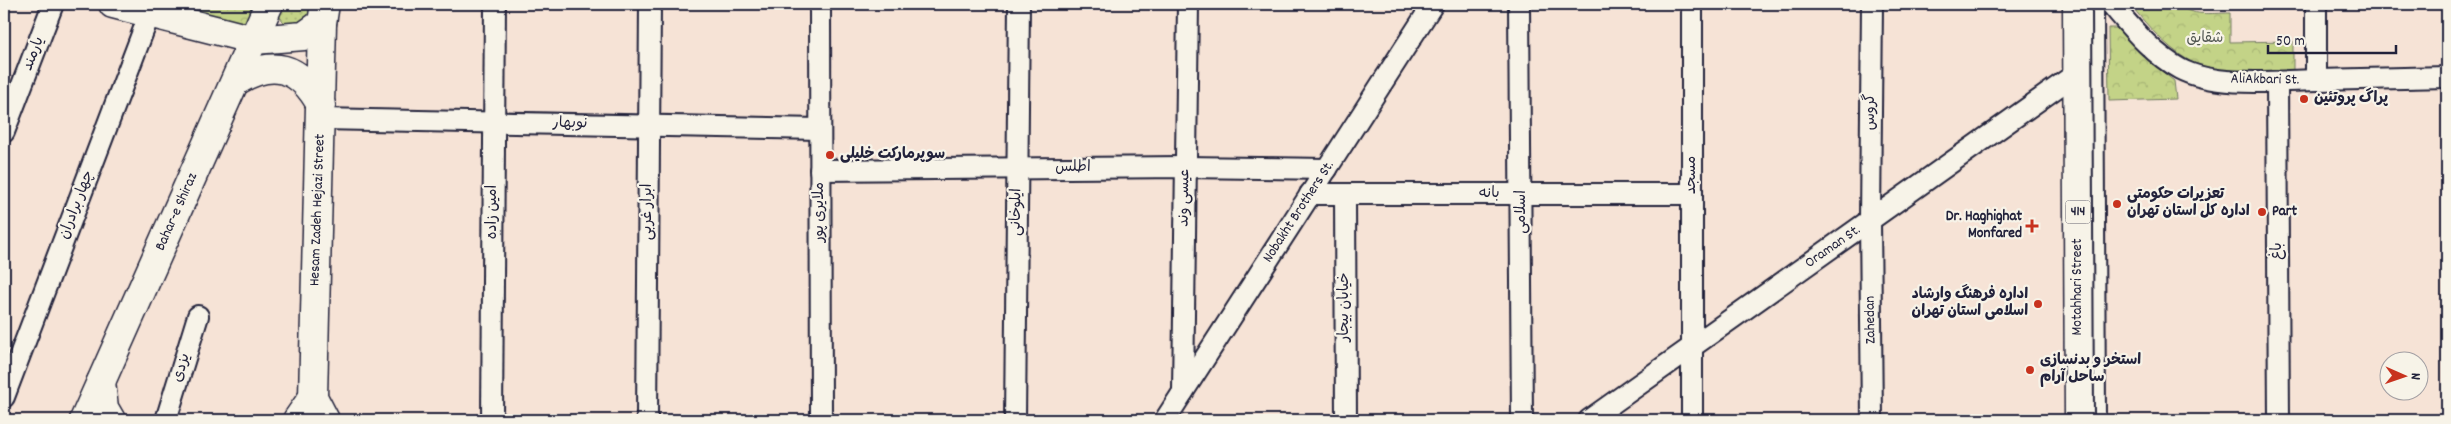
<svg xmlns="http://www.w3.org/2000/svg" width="2451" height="424" font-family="Dekko,'Playpen Sans Arabic',sans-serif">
<defs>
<pattern id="grass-dots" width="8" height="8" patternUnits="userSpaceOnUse" patternTransform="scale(1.25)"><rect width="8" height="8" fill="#c3d387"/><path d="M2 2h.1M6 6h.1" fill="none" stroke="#a7b575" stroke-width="1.8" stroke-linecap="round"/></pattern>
<pattern id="park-crowns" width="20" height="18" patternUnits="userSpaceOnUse" patternTransform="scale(1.25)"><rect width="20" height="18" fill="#c3d387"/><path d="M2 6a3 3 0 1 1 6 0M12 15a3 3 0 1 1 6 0" fill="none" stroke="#a7b575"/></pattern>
</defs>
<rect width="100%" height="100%" fill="#f6e3d6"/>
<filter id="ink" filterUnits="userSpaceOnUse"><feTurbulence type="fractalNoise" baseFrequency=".02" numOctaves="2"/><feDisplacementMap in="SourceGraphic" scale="10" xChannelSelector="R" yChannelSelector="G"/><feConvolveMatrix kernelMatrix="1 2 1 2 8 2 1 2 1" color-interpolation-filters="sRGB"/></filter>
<g filter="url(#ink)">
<polygon fill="url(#grass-dots)" stroke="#727a61" points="282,4 315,4 308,27 285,24 278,14"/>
<g fill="url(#park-crowns)" stroke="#727a61">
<polygon points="168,4 254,4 245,26 166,6"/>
<path d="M2130,4H2177C2192,17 2211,13 2230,13V42L2293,41V72C2266,72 2226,78 2201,67C2172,54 2149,28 2130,4Z"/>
<polygon points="2108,28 2120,28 2147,59 2174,81 2176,99 2109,101"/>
</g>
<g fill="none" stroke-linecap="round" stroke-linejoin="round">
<defs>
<polyline id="service" points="2098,4 2100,420"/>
<g id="minor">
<polyline points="820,4 821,420"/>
<polyline points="1519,4 1522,420"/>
<polyline points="1872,4 1870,220 1872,420"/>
<path d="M2111,4C2131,27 2152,54 2180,69C2216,88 2278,81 2318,80C2361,79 2404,78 2447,77"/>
<polyline points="2316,4 2316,80"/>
<polyline points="2277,82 2279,420"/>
<polyline points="321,119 820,129"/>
<polyline points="4,132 53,4"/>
<polyline points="820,170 1185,167 1327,169"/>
<polyline points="1310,194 1692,194"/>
<polyline points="1345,194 1346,420"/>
<polyline points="1183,392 1188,4"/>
<polyline points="4,397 150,13"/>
<polyline points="166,420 198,316"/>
<polyline points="492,420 495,4"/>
<polyline points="647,420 650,4"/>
<polyline points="1015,420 1019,4"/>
<polyline points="1165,420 1433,4"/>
<polyline points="1589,420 2077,73"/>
<polyline points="1692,420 1692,4"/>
</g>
<g id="secondary">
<polyline points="113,4 254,40 304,36 322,23"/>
<polyline points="325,4 322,23 313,397 325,420"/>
<path d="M235,82C272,58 300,66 321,105"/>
<polyline points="101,382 104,408 111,420"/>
<polyline points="84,420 269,4"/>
<polyline points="297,420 313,397"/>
</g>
<polyline id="primary" points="2077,4 2079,420"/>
</defs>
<use href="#service" stroke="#22223b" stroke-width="14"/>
<use href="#minor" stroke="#22223b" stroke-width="24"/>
<use href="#secondary" stroke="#22223b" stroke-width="31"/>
<use href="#primary" stroke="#22223b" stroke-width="31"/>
<use href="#service" stroke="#f7f3e8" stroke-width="10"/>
<use href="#minor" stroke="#f7f3e8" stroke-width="20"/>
<use href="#secondary" stroke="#f7f3e8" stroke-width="28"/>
<use href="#primary" stroke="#f7f3e8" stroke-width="28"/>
</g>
</g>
<g fill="#c8321e" stroke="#f7f3e8" stroke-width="2">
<circle cx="2304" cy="99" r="5"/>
<circle cx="830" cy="155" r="5"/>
<circle cx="2117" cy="204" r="5"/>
<circle cx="2262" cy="212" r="5"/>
<path d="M2029.5 218.5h5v5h5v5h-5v5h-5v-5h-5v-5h5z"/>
<circle cx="2038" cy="304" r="5"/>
<circle cx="2030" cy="370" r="5"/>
</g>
<g text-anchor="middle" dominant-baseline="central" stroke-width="4.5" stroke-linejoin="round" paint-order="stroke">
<rect fill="#f7f3e8" stroke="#62616f" stroke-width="1" x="2065.5" y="200.5" width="25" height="23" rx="4"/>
<g font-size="14" font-weight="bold" fill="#22223b">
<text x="2078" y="212">414</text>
</g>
<g font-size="15" fill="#525752" stroke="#f7f3e8">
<text x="2205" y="39">شقایق</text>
</g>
<g font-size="15" fill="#22223b" stroke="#f7f3e8">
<text transform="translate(34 54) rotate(-69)">یارمند</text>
<text transform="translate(2265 80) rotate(1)">AliAkbari St.</text>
<text transform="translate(1871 112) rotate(-90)">گروس</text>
<text transform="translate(570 124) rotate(1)">نوبهار</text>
<text x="1073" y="168">اطلس</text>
<text transform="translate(1692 175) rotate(-90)">مسجد</text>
<text x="1489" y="194">بانه</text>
<text transform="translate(1185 198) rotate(-89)">عیسی وند</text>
<text transform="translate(77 205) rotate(-69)">چهار برادران</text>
<text transform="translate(318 210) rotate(-88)">Hesam Zadeh Hejazi Street</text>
<text transform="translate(177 212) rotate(-66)">Bahar-e Shiraz</text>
<text transform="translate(493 212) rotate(-90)">امین زاده</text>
<text transform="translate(648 212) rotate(-90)">ابرار غربی</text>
<text transform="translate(820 212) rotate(-90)">ملایری پور</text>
<text transform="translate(1017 212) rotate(-89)">ایلوخانی</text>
<text transform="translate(1299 212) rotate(-57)">Nobakht Brothers St.</text>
<text transform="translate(1522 212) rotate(-90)">اسلامی</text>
<text transform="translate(1833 247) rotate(-35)">Oraman St.</text>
<text transform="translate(2278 251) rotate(-90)">باغ</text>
<text transform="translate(2078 287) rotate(-90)">Motahhari Street</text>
<text transform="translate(1345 307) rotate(-90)">خیابان بیجار</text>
<text transform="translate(1871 320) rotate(-91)">Zahedan</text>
<text transform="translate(182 368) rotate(-73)">یزدی</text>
</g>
<g font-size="15" font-weight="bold" fill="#22223b" stroke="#f7f3e8" text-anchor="start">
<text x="2314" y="99">پراگ پروتئین</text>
<text x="840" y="155">سوپرمارکت خلیلی</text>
<text x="2127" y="195">تعزیرات حکومتی<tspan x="2127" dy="17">اداره کل استان تهران</tspan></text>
<text x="2272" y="212">Part</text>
<text x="2022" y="217" text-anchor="end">Dr. Haghighat<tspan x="2022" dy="17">Monfared</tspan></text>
<text x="2028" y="295" text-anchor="end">اداره فرهنگ وارشاد<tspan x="2028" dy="17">اسلامی استان تهران</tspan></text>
<text x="2040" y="361">استخر و بدنسازی<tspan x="2040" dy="17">ساحل آرام</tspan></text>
</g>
</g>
<rect width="2451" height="424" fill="none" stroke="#f7f3e8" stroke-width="20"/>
<rect x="10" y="10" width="2431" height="404" fill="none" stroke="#22223b" stroke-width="2" filter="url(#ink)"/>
<g transform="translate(2404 376) rotate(92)"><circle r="24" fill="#f7f3e8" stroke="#a29fa3"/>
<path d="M0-4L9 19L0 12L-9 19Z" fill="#c8321e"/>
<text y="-8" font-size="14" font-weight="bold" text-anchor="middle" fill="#22223b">N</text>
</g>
<path d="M2268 45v8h128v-8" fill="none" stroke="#22223b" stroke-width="2.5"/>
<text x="2276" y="45" font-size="15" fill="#22223b" stroke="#f7f3e8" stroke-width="4" paint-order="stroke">50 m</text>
</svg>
